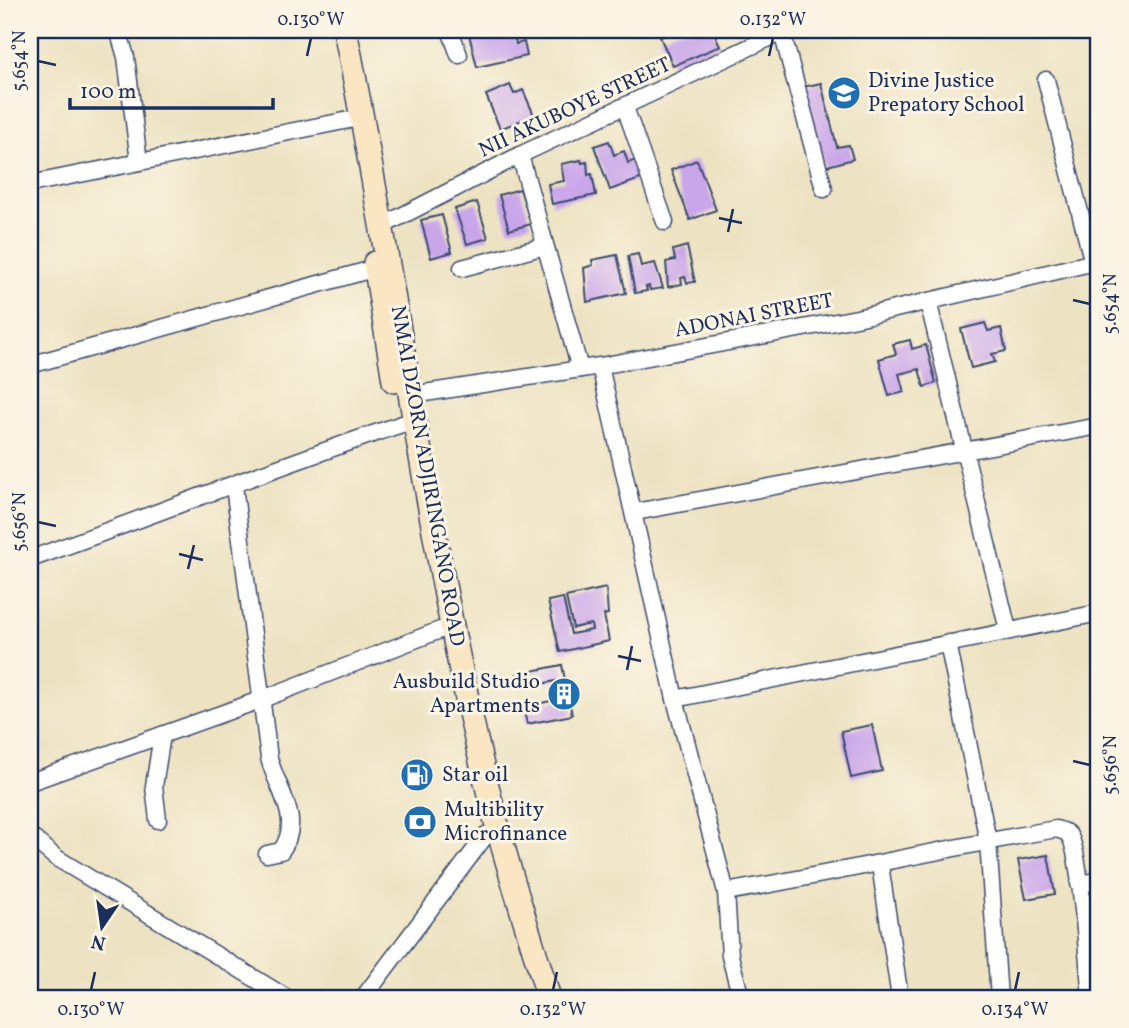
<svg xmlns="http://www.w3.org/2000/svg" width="1129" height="1028" font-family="Vollkorn,serif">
<rect width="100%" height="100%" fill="#fcf5e5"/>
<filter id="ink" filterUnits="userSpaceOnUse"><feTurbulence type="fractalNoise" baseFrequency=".0143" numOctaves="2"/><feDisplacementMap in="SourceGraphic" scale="14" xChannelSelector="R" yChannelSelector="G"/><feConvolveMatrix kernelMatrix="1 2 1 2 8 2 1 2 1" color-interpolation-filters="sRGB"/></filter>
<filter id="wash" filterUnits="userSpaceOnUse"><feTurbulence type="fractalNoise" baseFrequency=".00686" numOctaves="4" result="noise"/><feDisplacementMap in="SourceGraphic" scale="28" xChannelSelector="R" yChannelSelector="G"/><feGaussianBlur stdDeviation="1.57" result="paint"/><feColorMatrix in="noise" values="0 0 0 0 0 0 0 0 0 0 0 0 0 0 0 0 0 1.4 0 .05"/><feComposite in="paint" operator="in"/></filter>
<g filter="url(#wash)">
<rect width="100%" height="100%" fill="#ede3c3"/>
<g id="blocks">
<g fill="#c9a5ea">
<polygon points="468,30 513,30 516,44 524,42 527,56 477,67"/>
<polygon points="678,30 713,30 720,46 673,66 660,37"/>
<polygon points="821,83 837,147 849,145 853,159 824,167 803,87"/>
<polygon points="510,85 514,94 523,90 534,115 500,129 486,95"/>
<polygon points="609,141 614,155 624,151 628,163 636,160 643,178 610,190 594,146"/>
<polygon points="581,160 582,163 587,162 588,175 592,174 596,195 552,204 548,184 564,181 561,164"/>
<polygon points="697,160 716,210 690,220 671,170"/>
<polygon points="520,189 531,224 509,230 499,195"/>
<polygon points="477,202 488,238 467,244 455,209"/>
<polygon points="442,215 452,252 431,258 421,220"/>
<polygon points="687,246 695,282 687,283 685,277 681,278 682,284 668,287 666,262 675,260 673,250"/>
<polygon points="638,254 641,266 655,263 663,288 650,290 649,286 646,287 647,291 635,293 628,256"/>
<polygon points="617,255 626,293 587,302 584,268 593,265 592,260"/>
<polygon points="985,323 988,331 1001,328 1006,351 992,354 995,362 971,368 961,329"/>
<polygon points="910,340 912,349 926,345 936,383 924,387 919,369 899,374 904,392 889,396 879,359 896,354 893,344"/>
<polygon points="606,588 608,614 604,615 609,641 560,652 548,601 563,598 571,634 592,630 591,624 573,628 566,597"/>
<polygon points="562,665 572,715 527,724 523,707 560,699 556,681 520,688 517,674"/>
<polygon points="872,725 882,771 851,778 841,731"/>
<polygon points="1048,855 1055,894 1026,899 1018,860"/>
</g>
</g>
</g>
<g filter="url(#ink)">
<use href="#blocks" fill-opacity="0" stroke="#3a4a6d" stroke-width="2"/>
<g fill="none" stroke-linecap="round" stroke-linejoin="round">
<defs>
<g id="street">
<polyline points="118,30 126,57 139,162"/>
<polyline points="450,30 459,55"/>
<polyline points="782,32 824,189"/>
<polyline points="1046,80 1093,263"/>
<polyline points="625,107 665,222"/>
<polyline points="520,155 580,369"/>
<polyline points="30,184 349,120"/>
<polyline points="382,226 520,155 786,30"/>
<polyline points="462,268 545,246"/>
<polyline points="928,301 1008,630"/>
<polyline points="30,365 376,268"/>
<polyline points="600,366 675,699 726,892 730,956 741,998"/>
<polyline points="412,395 600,366 857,318 1099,261"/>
<path d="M234,486L269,758C277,790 304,819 281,851L267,854"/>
<polyline points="635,512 1099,426"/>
<path d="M30,559C154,515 277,466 402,424"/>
<polyline points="948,643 988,841 999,998"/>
<polyline points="675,699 1099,613"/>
<polyline points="30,782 260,700 440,630"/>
<polyline points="158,820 154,786 162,735"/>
<polyline points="30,836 55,857 287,998"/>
<polyline points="880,865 900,998"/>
<polyline points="1079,884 1099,881"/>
<path d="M726,892C837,873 946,848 1056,829C1062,831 1067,831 1070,837C1081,855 1088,969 1091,998"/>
<polyline points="363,998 486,835"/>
</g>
<g id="secondary">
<path d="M345,30C395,277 426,529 484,774C502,850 526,924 549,998"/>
<polyline points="375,263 394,381"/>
</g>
</defs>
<use href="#street" stroke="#3a4a6d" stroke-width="19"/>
<use href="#secondary" stroke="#3a4a6d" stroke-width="26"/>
<use href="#street" stroke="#fff" stroke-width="16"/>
<use href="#secondary" stroke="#fbe6c4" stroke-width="23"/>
</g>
</g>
<path fill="none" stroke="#1b2f5e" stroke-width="2.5" d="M307,56L311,38M769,56L773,38M38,61L56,65M719,218L742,223M728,232L733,209M1073,300L1090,304M38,522L56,526M179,554L203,560M188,569L194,545M618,656L641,661M627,670L632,646M1073,761L1090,765M91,990L95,972M553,990L557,972M1015,990L1019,972"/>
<defs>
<symbol id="school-disc" viewBox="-11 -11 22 22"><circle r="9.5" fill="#1f6fb2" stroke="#fcf5e5"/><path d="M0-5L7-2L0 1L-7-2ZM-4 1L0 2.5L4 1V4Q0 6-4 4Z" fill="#fff"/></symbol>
<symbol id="building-disc" viewBox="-11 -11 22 22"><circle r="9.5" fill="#1f6fb2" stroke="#fcf5e5"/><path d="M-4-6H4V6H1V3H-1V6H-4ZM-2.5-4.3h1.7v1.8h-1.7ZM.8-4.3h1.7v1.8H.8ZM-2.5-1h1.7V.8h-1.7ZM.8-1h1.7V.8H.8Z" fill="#fff"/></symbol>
<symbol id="fuel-disc" viewBox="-11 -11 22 22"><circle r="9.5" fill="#1f6fb2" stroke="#fcf5e5"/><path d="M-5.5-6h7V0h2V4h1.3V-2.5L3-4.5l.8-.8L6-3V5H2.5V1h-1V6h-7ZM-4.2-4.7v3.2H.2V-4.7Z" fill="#fff"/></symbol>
<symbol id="bank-disc" viewBox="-11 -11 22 22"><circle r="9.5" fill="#1f6fb2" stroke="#fcf5e5"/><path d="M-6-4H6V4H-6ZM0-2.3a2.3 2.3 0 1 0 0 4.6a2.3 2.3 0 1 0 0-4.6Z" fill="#fff"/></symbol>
</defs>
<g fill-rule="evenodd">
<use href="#school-disc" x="825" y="74" width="38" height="38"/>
<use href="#building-disc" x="545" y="675" width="38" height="38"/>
<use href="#fuel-disc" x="398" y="756" width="38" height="38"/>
<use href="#bank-disc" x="401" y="803" width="38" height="38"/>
</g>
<g text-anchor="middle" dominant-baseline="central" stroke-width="6" stroke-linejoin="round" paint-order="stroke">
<g font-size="21" fill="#1b2f5e" stroke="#fcf5e5" text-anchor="start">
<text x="868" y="81">Divine Justice<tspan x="868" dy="24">Prepatory School</tspan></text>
<text x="540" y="682" text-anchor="end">Ausbuild Studio<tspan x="540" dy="24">Apartments</tspan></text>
<text x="442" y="775">Star oil</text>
<text x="444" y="810">Multibility<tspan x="444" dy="24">Microfinance</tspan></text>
</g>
<g font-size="21" fill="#1b2f5e" stroke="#fcf5e5">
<text transform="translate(575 108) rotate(-25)">NII AKUBOYE STREET</text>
<text transform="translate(754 316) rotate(-11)">ADONAI STREET</text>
<text transform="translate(427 476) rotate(80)">NMAI DZORN ADJIRINGANO ROAD</text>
</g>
</g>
<rect width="1129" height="1028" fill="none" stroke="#fcf5e5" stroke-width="77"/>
<g transform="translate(102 927) rotate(193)" stroke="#fcf5e5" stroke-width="5" paint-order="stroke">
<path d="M0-5L12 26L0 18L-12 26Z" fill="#1b2f5e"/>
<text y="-10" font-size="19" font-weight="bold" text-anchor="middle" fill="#1b2f5e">N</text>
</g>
<path d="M70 98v10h203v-10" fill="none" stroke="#1b2f5e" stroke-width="3.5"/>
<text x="80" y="98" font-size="21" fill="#1b2f5e" stroke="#fcf5e5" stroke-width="5" paint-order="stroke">100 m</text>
<rect x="38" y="38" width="1052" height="952" fill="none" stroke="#1b2f5e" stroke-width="2.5"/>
<g font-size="18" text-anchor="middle" fill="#1b2f5e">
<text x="311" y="25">0.130°W</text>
<text x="773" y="25">0.132°W</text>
<text transform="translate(19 61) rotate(-90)" y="6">5.654°N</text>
<text transform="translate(1110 304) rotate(-90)" y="6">5.654°N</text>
<text transform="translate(19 522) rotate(-90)" y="6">5.656°N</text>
<text transform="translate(1110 765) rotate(-90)" y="6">5.656°N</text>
<text x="91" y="1015">0.130°W</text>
<text x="553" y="1015">0.132°W</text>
<text x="1015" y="1015">0.134°W</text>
</g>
</svg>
